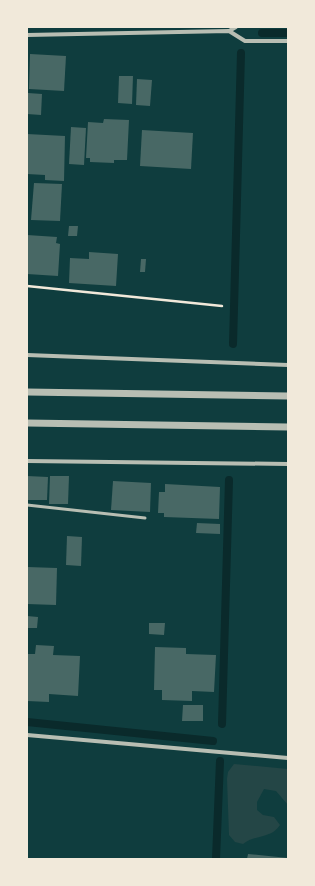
<svg xmlns="http://www.w3.org/2000/svg" width="315" height="886" font-family="'Fira Sans Condensed',sans-serif">
<rect width="100%" height="100%" fill="#0f3d3e"/>
<path fill="#244646" d="M234,764L288,769V805L276,791L264,789L257,802V810L263,815L274,817L280,825C271,839 256,834 243,844L235,842L229,835L227,779L228,772Z"/>
<g fill="none" stroke-linecap="round" stroke-linejoin="round">
<g stroke="#0a2a2b" stroke-width="8">
<polyline points="262,33 288,33"/>
<polyline points="233,344 241,53"/>
<polyline points="27,722 213,741"/>
<polyline points="222,724 229,480"/>
<polyline points="216,859 220,761"/>
</g>
</g>
<g fill="#486865">
<polygon points="30,54 66,56 64,91 29,89"/>
<polygon points="119,76 133,76 132,104 118,103"/>
<polygon points="137,79 152,80 150,106 136,105"/>
<polygon points="28,93 42,94 41,115 27,114"/>
<polygon points="104,119 129,120 127,160 114,160 114,163 90,162 90,158 86,158 88,122 103,123"/>
<polygon points="71,127 86,128 84,165 69,164"/>
<polygon points="142,130 193,133 191,169 140,166"/>
<polygon points="27,134 65,136 64,181 45,180 45,175 27,174"/>
<polygon points="34,183 62,184 60,221 31,220"/>
<polygon points="69,226 78,226 77,236 68,236"/>
<polygon points="27,235 57,237 56,243 60,244 58,276 27,274"/>
<polygon points="89,252 118,254 116,286 69,283 70,258 89,259"/>
<polygon points="141,259 146,259 145,272 140,272"/>
<polygon points="27,476 48,477 47,500 27,500"/>
<polygon points="50,476 69,476 68,504 49,504"/>
<polygon points="113,481 151,483 150,512 111,510"/>
<polygon points="165,484 220,487 219,519 164,517 164,513 158,513 159,492 165,492"/>
<polygon points="197,523 220,524 220,534 196,533"/>
<polygon points="67,536 82,537 81,566 66,565"/>
<polygon points="27,567 57,568 56,605 27,604"/>
<polygon points="27,616 38,617 37,628 27,628"/>
<polygon points="149,623 165,623 164,635 149,634"/>
<polygon points="36,645 54,646 53,655 80,656 78,696 49,694 49,702 27,701 27,654 35,654"/>
<polygon points="155,647 186,648 186,654 216,655 214,692 192,691 192,701 162,700 162,690 154,690"/>
<polygon points="183,705 203,705 203,721 182,721"/>
<polygon points="248,854 288,858 288,859 247,859"/>
</g>
<g fill="none" stroke-linecap="round" stroke-linejoin="round">
<polyline stroke="#f1e9da" stroke-width="2.5" points="27,286 222,306"/>
<polyline stroke="#b8beb3" stroke-width="3" points="27,505 145,518"/>
<g stroke="#b8beb3" stroke-width="4">
<polyline points="229,31 236,27"/>
<polyline points="27,35 229,31 245,41 288,41"/>
<polyline points="27,355 288,365"/>
<polyline points="27,461 288,464"/>
<polyline points="27,735 288,758"/>
</g>
<g stroke="#b8beb3" stroke-width="7">
<polyline points="27,392 288,396"/>
<polyline points="27,423 288,427"/>
</g>
</g>
<rect width="315" height="886" fill="none" stroke="#f1e9da" stroke-width="56"/>
</svg>
